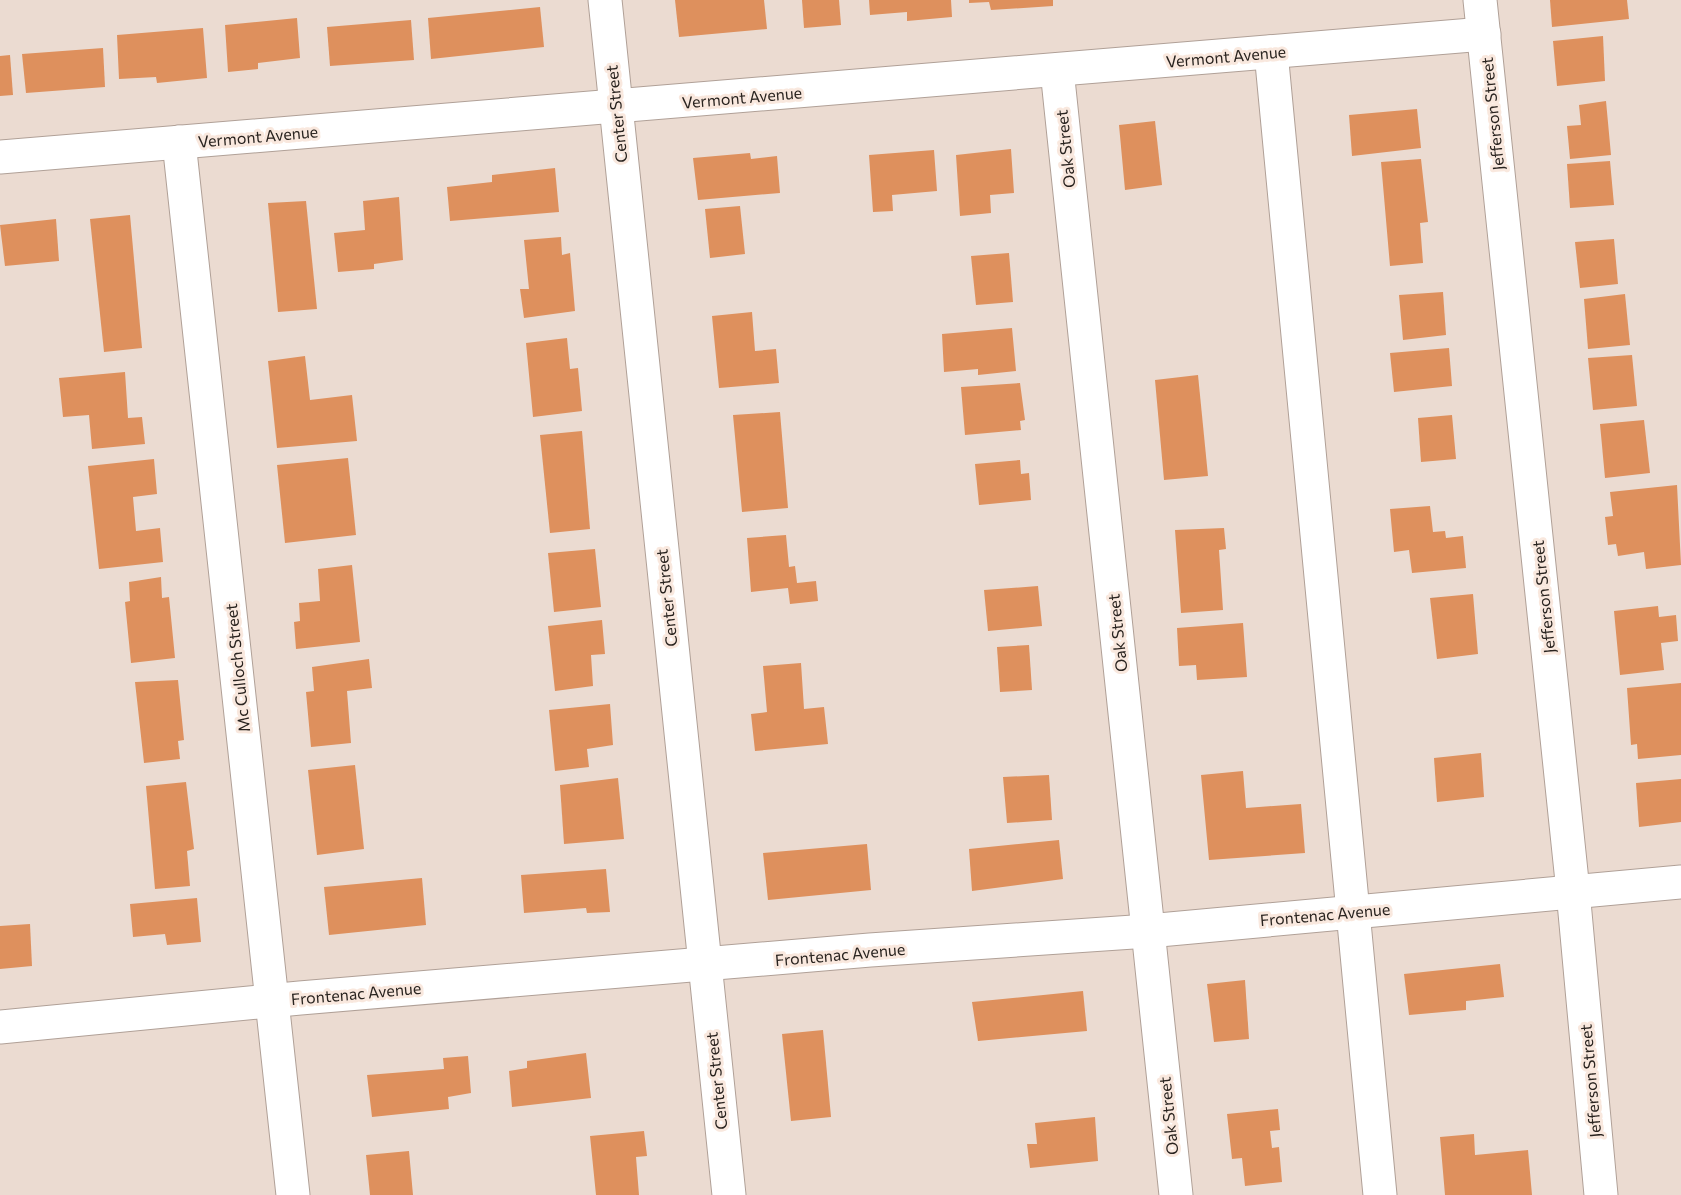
<svg xmlns="http://www.w3.org/2000/svg" width="1681" height="1195" font-family="Commissioner,sans-serif">
<rect width="100%" height="100%" fill="#ebdbd1"/>
<g fill="#de905d">
<polygon points="675,0 764,0 767,29 679,37"/>
<polygon points="802,0 839,0 841,25 804,28"/>
<polygon points="869,0 951,0 952,17 907,21 907,12 870,15"/>
<polygon points="969,0 1053,0 1053,6 991,10 989,2 969,3"/>
<polygon points="1550,0 1627,0 1629,19 1552,27"/>
<polygon points="540,7 544,47 431,59 428,18"/>
<polygon points="297,18 300,58 258,63 258,69 228,72 225,25"/>
<polygon points="411,20 414,60 330,66 327,27"/>
<polygon points="203,28 207,78 157,83 156,77 119,79 117,35"/>
<polygon points="1603,36 1605,81 1557,86 1553,41"/>
<polygon points="103,48 105,87 26,93 22,54"/>
<polygon points="10,55 13,95 0,96 0,56"/>
<polygon points="1606,101 1611,155 1570,159 1567,126 1581,125 1579,105"/>
<polygon points="1417,109 1421,148 1352,156 1349,115"/>
<polygon points="1155,121 1162,185 1125,190 1119,125"/>
<polygon points="1011,149 1014,193 990,195 991,213 960,216 956,155"/>
<polygon points="934,150 937,191 892,195 893,211 873,212 869,155"/>
<polygon points="750,153 751,159 777,156 780,193 698,200 693,158"/>
<polygon points="1421,159 1428,222 1420,223 1423,263 1390,266 1381,162"/>
<polygon points="1610,161 1614,205 1570,208 1567,164"/>
<polygon points="555,168 559,212 450,221 447,187 492,182 492,175"/>
<polygon points="399,197 403,260 374,264 374,269 338,272 334,233 365,230 363,201"/>
<polygon points="306,201 317,309 278,312 268,203"/>
<polygon points="740,206 745,254 710,258 705,209"/>
<polygon points="130,215 142,348 104,352 90,219"/>
<polygon points="56,219 59,261 5,266 0,225"/>
<polygon points="561,237 562,255 570,253 575,311 524,318 520,289 529,289 524,240"/>
<polygon points="1614,239 1618,284 1580,288 1575,242"/>
<polygon points="1009,253 1013,302 976,305 971,256"/>
<polygon points="1443,292 1446,335 1403,340 1399,295"/>
<polygon points="1625,294 1630,345 1588,349 1584,299"/>
<polygon points="752,312 755,351 776,349 779,383 719,388 712,316"/>
<polygon points="1012,328 1016,371 978,375 978,369 944,372 942,334"/>
<polygon points="567,338 570,369 578,368 582,411 533,417 526,343"/>
<polygon points="1449,348 1452,386 1394,392 1390,353"/>
<polygon points="1632,355 1637,406 1593,410 1588,358"/>
<polygon points="305,356 310,400 352,395 357,441 277,448 268,361"/>
<polygon points="125,372 128,418 142,417 145,444 92,449 89,415 63,417 59,378"/>
<polygon points="1198,375 1208,476 1164,480 1155,380"/>
<polygon points="1020,383 1025,420 1020,421 1021,430 965,435 961,387"/>
<polygon points="780,412 788,508 742,512 733,415"/>
<polygon points="1452,415 1456,459 1421,462 1418,418"/>
<polygon points="1644,420 1650,473 1605,478 1600,424"/>
<polygon points="582,431 590,529 550,533 540,435"/>
<polygon points="348,458 356,535 285,543 277,465"/>
<polygon points="154,459 157,494 133,497 136,531 160,528 163,562 99,569 88,466"/>
<polygon points="1020,460 1021,474 1029,473 1031,500 979,505 975,464"/>
<polygon points="1677,485 1681,565 1646,569 1644,552 1618,556 1616,544 1608,545 1605,517 1613,516 1610,492"/>
<polygon points="1430,506 1433,532 1445,531 1446,538 1463,536 1466,568 1412,573 1409,550 1394,552 1390,509"/>
<polygon points="1224,528 1226,549 1219,550 1223,610 1181,613 1175,530"/>
<polygon points="786,535 789,567 795,566 797,583 816,581 818,601 790,604 788,588 751,592 747,538"/>
<polygon points="595,549 601,607 554,612 548,553"/>
<polygon points="352,565 360,642 296,649 294,622 300,621 299,603 320,601 318,569"/>
<polygon points="161,577 162,598 169,597 175,658 131,663 125,602 130,601 129,582"/>
<polygon points="1038,586 1042,626 988,631 984,590"/>
<polygon points="1473,594 1478,654 1437,659 1430,598"/>
<polygon points="1658,606 1659,617 1676,615 1678,641 1661,643 1664,670 1620,675 1614,611"/>
<polygon points="602,620 605,654 591,655 593,686 555,691 548,626"/>
<polygon points="1243,623 1247,677 1197,680 1196,665 1179,666 1177,628"/>
<polygon points="1029,645 1032,690 1000,692 997,647"/>
<polygon points="369,659 372,688 347,691 351,743 311,747 306,692 314,691 312,667"/>
<polygon points="801,663 804,709 824,707 828,744 755,751 751,714 767,712 763,666"/>
<polygon points="178,680 184,740 178,741 180,759 144,763 135,682"/>
<polygon points="1681,683 1681,755 1638,759 1637,744 1631,745 1627,688"/>
<polygon points="610,704 613,745 587,749 589,767 555,771 549,710"/>
<polygon points="1481,753 1484,797 1437,802 1434,758"/>
<polygon points="355,765 364,849 317,855 308,770"/>
<polygon points="1243,771 1246,808 1301,804 1305,853 1209,860 1201,775"/>
<polygon points="1049,775 1052,820 1007,823 1003,777"/>
<polygon points="618,778 624,839 564,844 560,785"/>
<polygon points="1681,779 1681,822 1639,827 1636,783"/>
<polygon points="186,782 194,849 187,851 190,886 155,889 146,786"/>
<polygon points="1059,840 1063,879 972,891 969,849"/>
<polygon points="867,844 871,890 768,900 763,853"/>
<polygon points="606,869 610,912 587,913 586,908 524,913 521,875"/>
<polygon points="422,878 426,925 329,935 324,887"/>
<polygon points="197,898 201,942 167,945 165,934 133,937 130,904"/>
<polygon points="30,924 32,966 0,969 0,926"/>
<polygon points="1500,964 1504,997 1466,1001 1466,1010 1409,1015 1404,974"/>
<polygon points="1245,980 1249,1039 1214,1042 1207,984"/>
<polygon points="1083,991 1087,1031 978,1041 972,1002"/>
<polygon points="823,1030 831,1117 791,1121 782,1034"/>
<polygon points="586,1053 591,1098 512,1107 509,1071 527,1068 527,1061"/>
<polygon points="468,1056 471,1093 448,1097 449,1109 372,1117 367,1075 444,1069 443,1058"/>
<polygon points="1278,1109 1280,1130 1270,1131 1272,1148 1279,1147 1282,1182 1245,1186 1242,1158 1232,1159 1227,1114"/>
<polygon points="1095,1117 1098,1161 1030,1168 1027,1144 1037,1144 1035,1123"/>
<polygon points="644,1131 647,1156 636,1157 639,1195 596,1195 590,1136"/>
<polygon points="1474,1134 1475,1155 1528,1150 1532,1195 1445,1195 1440,1137"/>
<polygon points="409,1151 413,1195 370,1195 366,1155"/>
</g>
<g fill="none" stroke-linecap="round" stroke-linejoin="round">
<defs>
<g id="minor">
<polyline points="605,0 729,1195"/>
<polyline points="1480,0 1573,891 1601,1195"/>
<polyline points="1271,52 1380,1195"/>
<polyline points="1057,70 1176,1195"/>
<polyline points="179,142 293,1195"/>
<polyline points="0,157 1484,34"/>
<polyline points="0,1027 300,998 870,950 1148,931 1681,882"/>
</g>
</defs>
<use href="#minor" stroke="#b0a097" stroke-width="35"/>
<use href="#minor" stroke="#fff" stroke-width="33"/>
</g>
<g text-anchor="middle" dominant-baseline="central" stroke-width="6" stroke-linejoin="round" paint-order="stroke">
<g font-size="16" fill="#29231f" stroke="#f9e8de">
<text transform="translate(1226 56) rotate(-5)">Vermont Avenue</text>
<text transform="translate(742 97) rotate(-5)">Vermont Avenue</text>
<text transform="translate(616 114) rotate(-96)">Center Street</text>
<text transform="translate(1492 114) rotate(-96)">Jefferson Street</text>
<text transform="translate(258 136) rotate(-5)">Vermont Avenue</text>
<text transform="translate(1065 149) rotate(-96)">Oak Street</text>
<text transform="translate(1543 597) rotate(-96)">Jefferson Street</text>
<text transform="translate(666 598) rotate(-96)">Center Street</text>
<text transform="translate(1117 633) rotate(-96)">Oak Street</text>
<text transform="translate(237 668) rotate(-96)">Mc Culloch Street</text>
<text transform="translate(1325 914) rotate(-5)">Frontenac Avenue</text>
<text transform="translate(840 954) rotate(-5)">Frontenac Avenue</text>
<text transform="translate(356 993) rotate(-5)">Frontenac Avenue</text>
<text transform="translate(716 1081) rotate(-96)">Center Street</text>
<text transform="translate(1590 1081) rotate(-95)">Jefferson Street</text>
<text transform="translate(1168 1116) rotate(-96)">Oak Street</text>
</g>
</g>
</svg>
